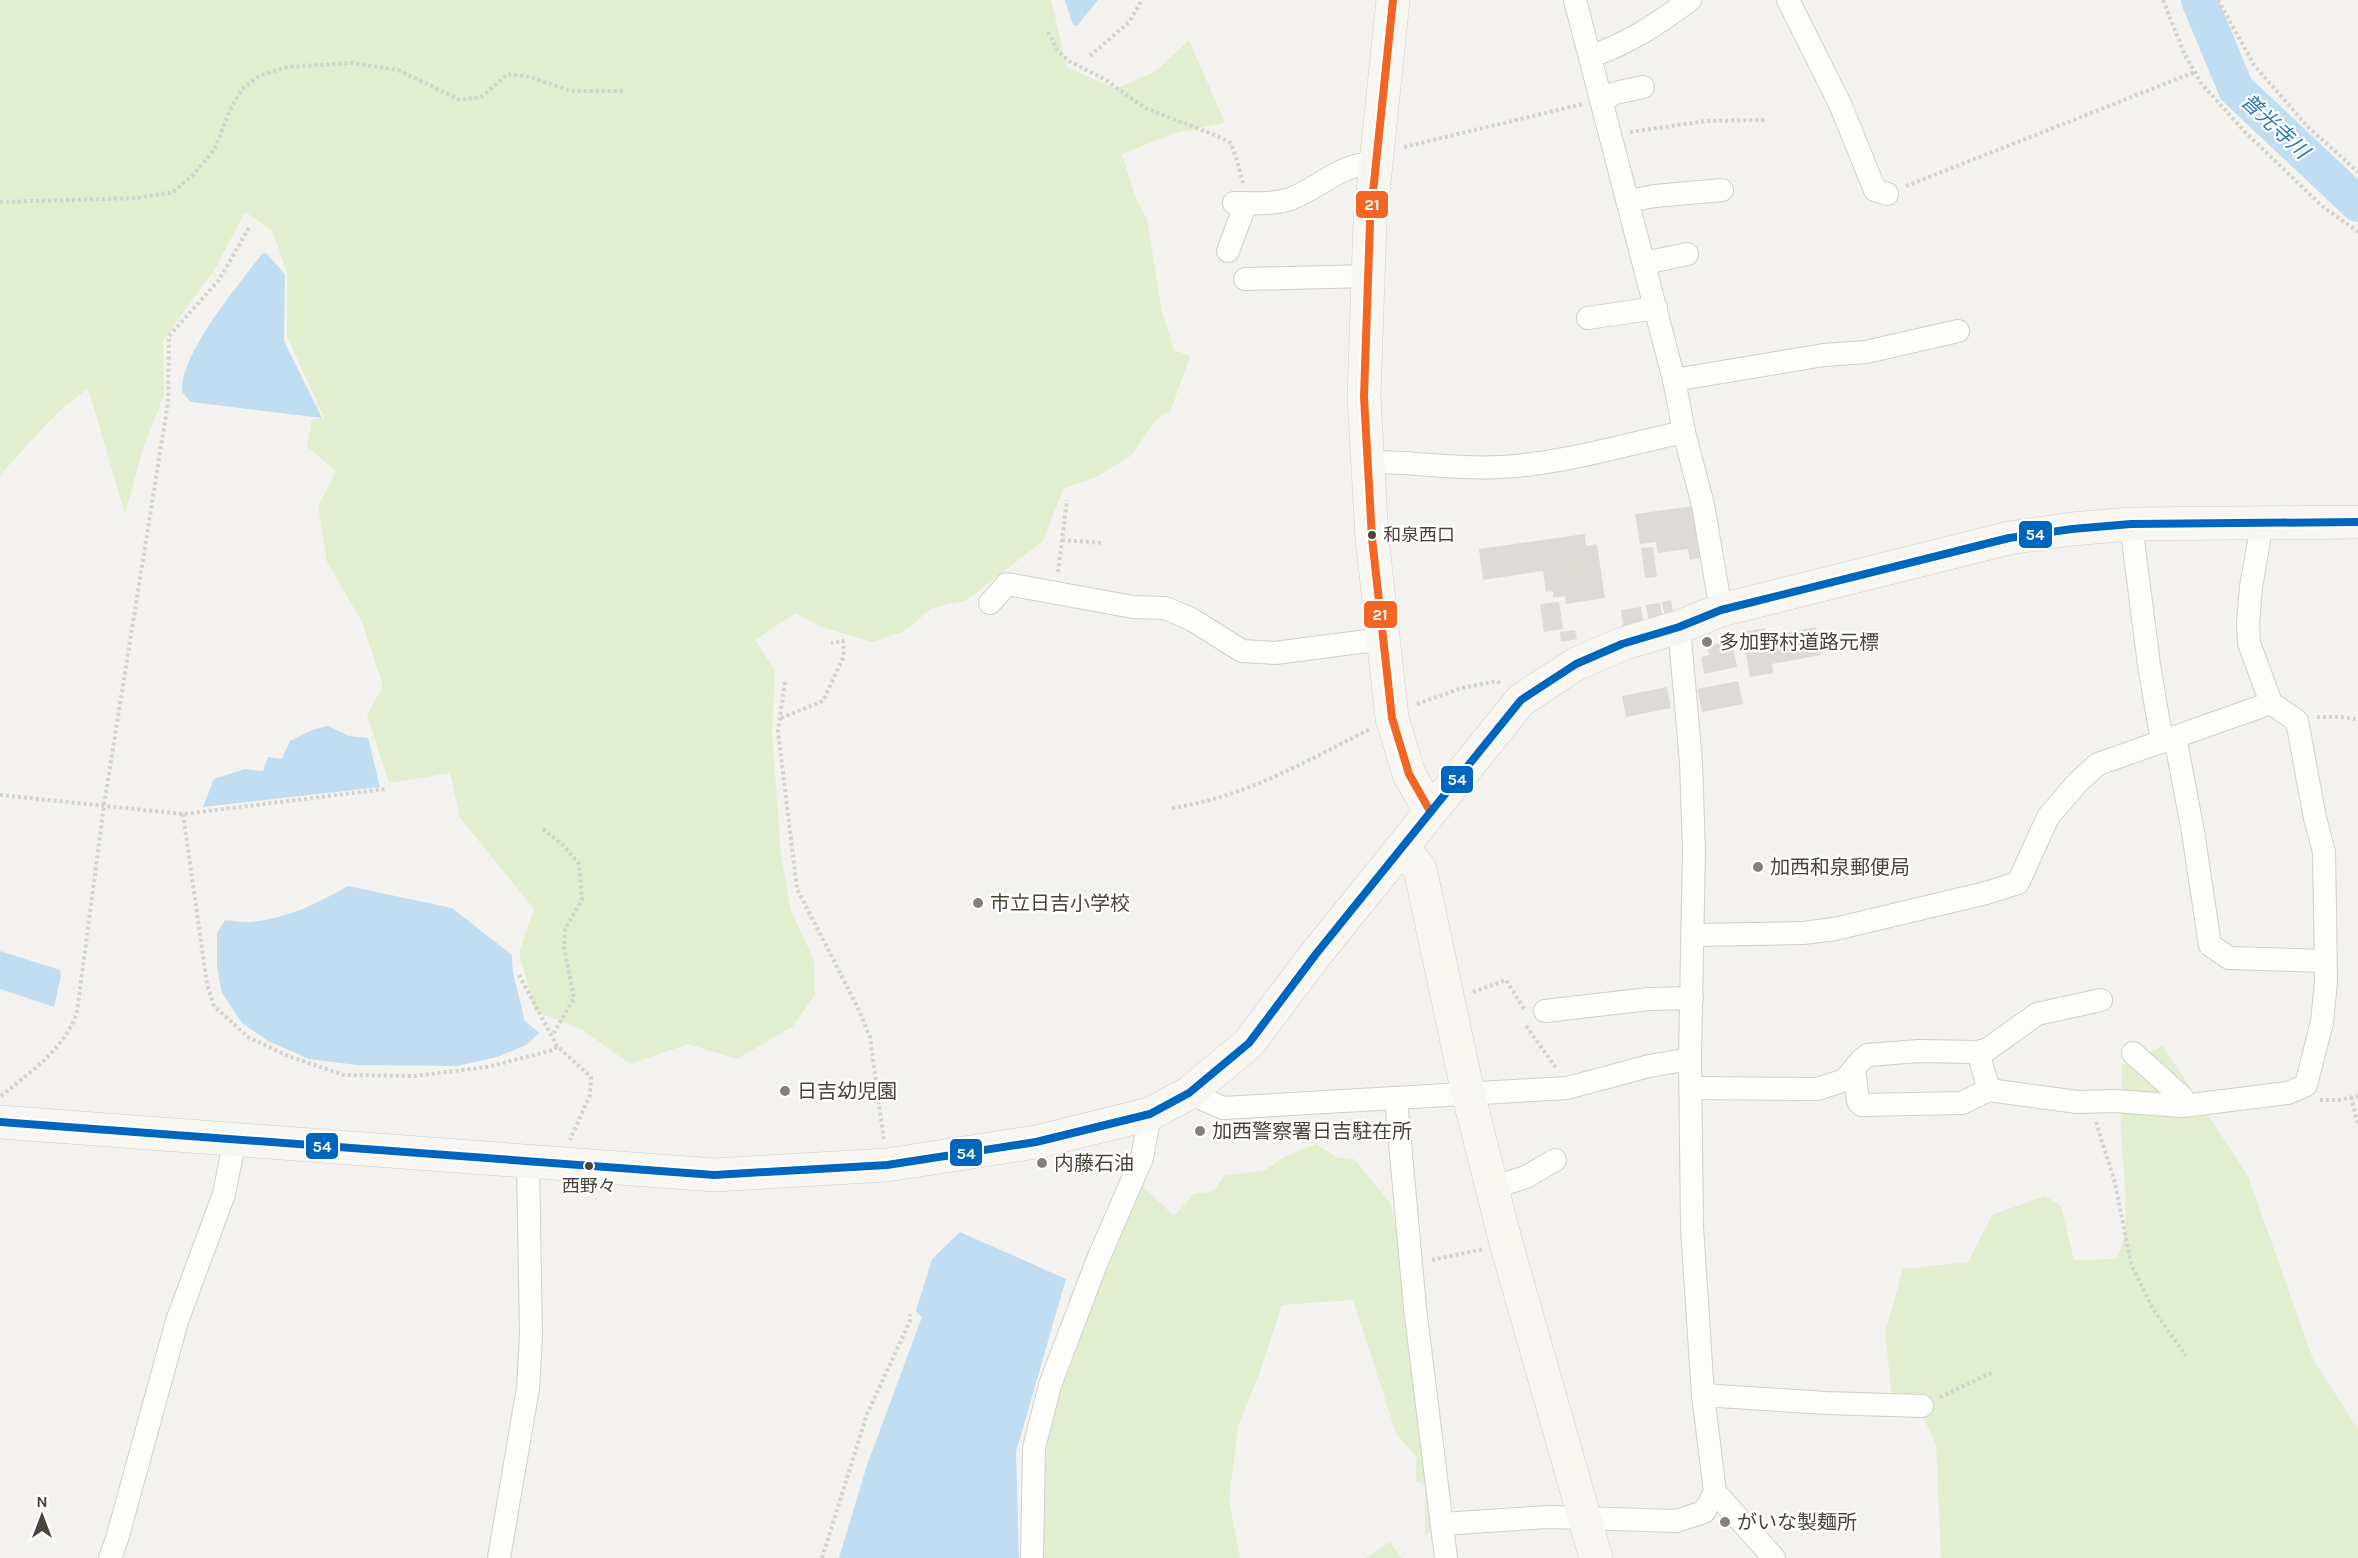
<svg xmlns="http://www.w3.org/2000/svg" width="2358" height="1558" font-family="Karla,'Noto Sans JP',sans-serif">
<rect width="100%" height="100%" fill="#f4f2ee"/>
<g fill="#e1eecf">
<polygon points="0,0 1051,0 1067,67 1116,89 1156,71 1189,40 1225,123 1175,133 1122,154 1135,196 1147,219 1162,312 1174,350 1190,356 1171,410 1154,422 1131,456 1096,477 1063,489 1043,541 967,600 932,608 905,631 872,642 822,627 795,613 755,640 775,671 772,732 781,855 791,911 814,960 815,995 792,1027 737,1059 688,1044 630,1064 583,1030 535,1011 519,953 534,909 460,818 450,773 389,783 367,715 383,686 362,622 327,562 318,506 336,472 307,446 312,419 324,418 287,336 287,272 272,230 245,212 215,269 163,341 164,395 143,448 125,514 88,388 55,415 0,475"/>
<path d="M2163,1046L2248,1176L2313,1359L2358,1429V1558H1941L1936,1444L1918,1407L1892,1398L1885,1333L1903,1269L1968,1262L1992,1215L2045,1196L2061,1206L2074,1260L2116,1259C2133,1233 2123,1166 2121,1135C2120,1111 2122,1088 2122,1065Z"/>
<polygon points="1316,1144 1338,1158 1354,1159 1390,1203 1405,1267 1437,1528 1425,1536 1425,1486 1416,1481 1416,1457 1396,1433 1353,1300 1282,1305 1260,1372 1238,1426 1229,1500 1240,1558 1040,1558 1048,1437 1054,1399 1088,1308 1141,1185 1174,1216 1194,1194 1214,1191 1224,1176 1265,1170 1286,1156"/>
<polygon points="1390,1542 1402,1558 1366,1558"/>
</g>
<g fill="#c0ddf1">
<polygon points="1065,0 1098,0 1077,26 1073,25"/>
<path d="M266,253L285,274L284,341L322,418L191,402L182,392C181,352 238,286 262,254Z"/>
<polygon points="328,726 349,736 368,738 380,787 203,807 214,779 245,769 263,771 268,757 282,759 290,741 312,730"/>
<path d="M348,886L452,908L512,955C511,977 521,998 524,1020L539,1033L526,1045L497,1057L457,1066L357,1065L309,1059L268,1041L242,1023L222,993L217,967V933L225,920C233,921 241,922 249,922C283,920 319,903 348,886Z"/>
<polygon points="0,951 60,970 61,976 54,1007 0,989"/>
<polygon points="960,1232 1066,1279 1016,1452 1019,1558 839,1558 867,1465 922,1317 916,1311 932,1259"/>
</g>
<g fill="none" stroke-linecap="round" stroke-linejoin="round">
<polyline stroke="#c0ddf1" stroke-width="36" points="2199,0 2236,89 2358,204"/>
</g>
<g fill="#dedbd6">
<polygon points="1694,506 1702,558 1690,560 1688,549 1658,553 1656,542 1640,544 1635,514"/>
<polygon points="1585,534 1586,546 1597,544 1605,598 1566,604 1565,596 1553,598 1553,591 1546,592 1543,571 1483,580 1479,549"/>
<polygon points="1653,547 1657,577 1645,578 1641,548"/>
<polygon points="1671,600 1673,612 1664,613 1662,602"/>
<polygon points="1559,602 1563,629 1544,632 1540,604"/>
<polygon points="1660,603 1663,619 1649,622 1646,605"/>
<polygon points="1641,607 1644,624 1623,627 1621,610"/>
<polygon points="1816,627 1821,655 1772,664 1773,673 1750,677 1742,632 1765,628 1766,632 1776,630 1777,635"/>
<polygon points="1575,630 1577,639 1561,642 1560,632"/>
<polygon points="1732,641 1737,667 1704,674 1701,657 1709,655 1707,646"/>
<polygon points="1738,681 1743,704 1702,712 1697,689"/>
<polygon points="1667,687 1671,708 1626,717 1622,696"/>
</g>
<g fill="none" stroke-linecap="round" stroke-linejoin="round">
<defs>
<g id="street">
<polyline points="1575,0 1674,380 1684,432 1703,505 1721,610"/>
<polyline points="1788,0 1840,104 1875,190 1887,194"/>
<path d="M1591,56C1630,43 1657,24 1690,0"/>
<polyline points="1603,100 1615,93 1643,87"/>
<polyline points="1628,201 1655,196 1722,190"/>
<path d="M1234,203C1252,203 1272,205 1290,199C1322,187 1338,164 1376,163"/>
<polyline points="1228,251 1246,203"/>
<polyline points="1645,263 1687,254"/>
<polyline points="1245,279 1368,276"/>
<polyline points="1588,318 1656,308"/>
<polyline points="1674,380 1824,355 1866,352 1958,331"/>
<path d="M1368,462C1412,461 1456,470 1500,467C1562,464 1623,445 1684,432"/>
<polyline points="2131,524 2149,665 2162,742"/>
<polyline points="990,603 1007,584 1133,607 1165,608 1191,619 1242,651 1275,653 1383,639"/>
<polyline points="1679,627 1691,762 1694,850 1690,1057 1692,1227 1703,1395 1715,1492 1774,1558"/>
<polyline points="2175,737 2193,832 2210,945 2229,958 2324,961"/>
<polyline points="1694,935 1803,933 1835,929 1986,893 2018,883 2048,817 2078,782 2098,764 2271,703"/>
<polyline points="1545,1011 1649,999 1692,998"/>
<polyline points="1978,1052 1989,1090 2077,1102 2115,1101 2183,1106 2288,1093 2306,1085 2322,1022 2326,982 2325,907 2324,852 2315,818 2297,721 2271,703 2249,643 2248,623 2251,587 2262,524"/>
<polyline points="2133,1053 2182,1097 2183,1106"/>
<polyline points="1850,1074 1855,1076 1858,1101 1861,1105 1962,1103 1989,1090"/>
<polyline points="1691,1088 1817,1089 1845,1080 1861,1060 1868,1055 1919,1051 1978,1052 1988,1049 2037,1014 2101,1000"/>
<polyline points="1189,1093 1223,1108 1567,1088 1649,1066 1690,1059"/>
<polyline points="1396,1099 1415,1308 1446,1558"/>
<polyline points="1492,1188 1526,1177 1555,1160"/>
<polyline points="1703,1395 1826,1403 1922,1406"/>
<polyline points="1442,1524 1548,1517 1676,1521 1704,1512 1715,1492"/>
<polyline points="110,1558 117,1539 177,1321 224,1194 235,1139"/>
<polyline points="499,1558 528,1388 531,1335 528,1163"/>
<polyline points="1032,1558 1034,1448 1050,1385 1098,1259 1142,1158 1150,1114"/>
</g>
<g id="secondary">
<polyline points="1393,0 1370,221 1364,397 1372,538 1392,718 1409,774 1430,811"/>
<polyline points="1403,848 1420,869 1468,1093 1506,1243 1596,1558"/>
<polyline points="0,1122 714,1175 887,1165 1036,1142 1150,1114 1189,1093 1249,1043 1316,954 1521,700 1576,664 1622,644 1679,627 1721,610 2009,538 2072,529 2131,524 2358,522"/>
</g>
</defs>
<use href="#street" stroke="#d2d0cb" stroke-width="24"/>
<use href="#secondary" stroke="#d3cfc5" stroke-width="34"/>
<g stroke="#d3d2cc" stroke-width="4" stroke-dasharray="3 3" stroke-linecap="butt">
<polyline points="2163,0 2184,53 2201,83 2245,132 2322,206 2358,232"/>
<polyline points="2218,0 2254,65 2308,127 2358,172"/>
<polyline points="1048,32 1058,51 1069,61 1106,80 1145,108 1217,136 1231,143 1237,160 1243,183"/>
<polyline points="1090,56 1129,22 1142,0"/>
<polyline points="1630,132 1706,121 1766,120"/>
<polyline points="1404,147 1583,104"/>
<polyline points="1906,186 2195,72"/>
<polyline points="0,202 137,198 173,192 192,176 214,150 231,108 242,89 259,76 287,67 352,63 398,70 460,100 481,97 508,74 530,77 571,91 626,91"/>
<polyline points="1062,540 1103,543"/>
<polyline points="1058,572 1067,500"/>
<polyline points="785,682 778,731 797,889 857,1006 870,1037 884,1141"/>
<polyline points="1417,704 1462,688 1497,681 1501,684"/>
<polyline points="2317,717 2342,717 2358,720"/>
<polyline points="781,718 823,701 844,656 843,641 831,643"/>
<polyline points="0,795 183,814 385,789"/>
<path d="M1172,808C1245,797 1305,762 1370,729"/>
<polyline points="183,814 207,984 214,1006 248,1037 288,1056 344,1075 414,1076 487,1067 554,1050 557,1046"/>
<polyline points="543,829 563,845 579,864 582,900 565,929 564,947 574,998 552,1036"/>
<polyline points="519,975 557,1046 591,1077 590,1095 570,1140"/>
<polyline points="1473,992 1506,980 1525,1010"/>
<polyline points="1526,1026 1557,1069"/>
<path d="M1,1096C30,1072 65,1049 77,1012L104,805L168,402L169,336L219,280L250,226"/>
<polyline points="2351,1097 2358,1124"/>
<polyline points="2320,1100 2339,1100 2358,1096"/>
<polyline points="2096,1122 2115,1183 2131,1264 2153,1309 2186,1356"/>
<polyline points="1432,1260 1483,1249"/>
<polyline points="1940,1397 1993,1372"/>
<polyline points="822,1558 867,1414 910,1321 910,1314"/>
</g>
<use href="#street" stroke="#fdfdfc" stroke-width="22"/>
<use href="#secondary" stroke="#f7f6f1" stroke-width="33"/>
<defs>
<polyline id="bus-1" points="1393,0 1370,221 1364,397 1372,538 1392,718 1409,774 1430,811"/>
<polyline id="bus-2" points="0,1122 714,1175 887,1165 1036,1142 1150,1114 1189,1093 1249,1043 1316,954 1521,700 1576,664 1622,644 1679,627 1721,610 2009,538 2072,529 2131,524 2358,522"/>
</defs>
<use href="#bus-1" stroke="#fff" stroke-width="12"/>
<use href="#bus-2" stroke="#fff" stroke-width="12"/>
<use href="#bus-1" stroke="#f26522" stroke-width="8"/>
<use href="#bus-2" stroke="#0065bd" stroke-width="8"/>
</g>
<g fill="#4b4439" stroke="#fff" stroke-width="2">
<circle cx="1372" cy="535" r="5"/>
<circle cx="589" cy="1166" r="5"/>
</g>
<g fill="#868178" stroke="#fff" stroke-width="2">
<circle cx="1707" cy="642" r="6"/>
<circle cx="1758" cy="867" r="6"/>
<circle cx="978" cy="903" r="6"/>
<circle cx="785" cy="1091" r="6"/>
<circle cx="1200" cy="1131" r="6"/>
<circle cx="1042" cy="1163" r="6"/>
<circle cx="1725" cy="1522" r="6"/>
</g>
<g text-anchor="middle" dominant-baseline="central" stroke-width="4.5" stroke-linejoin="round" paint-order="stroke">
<g font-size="18" fill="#4b4439" stroke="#fff" text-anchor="start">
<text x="1383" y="535">和泉西口</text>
<text x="589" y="1186" text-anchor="middle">西野々</text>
</g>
<g font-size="20" fill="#4b4439" stroke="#fff" text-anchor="start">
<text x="1719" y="642">多加野村道路元標</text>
<text x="1770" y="867">加西和泉郵便局</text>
<text x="990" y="903">市立日吉小学校</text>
<text x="797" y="1091">日吉幼児園</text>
<text x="1212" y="1131">加西警察署日吉駐在所</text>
<text x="1054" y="1163">内藤石油</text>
<text x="1737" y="1522">がいな製麺所</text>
</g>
<g font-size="21" font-style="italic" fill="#2e7ab2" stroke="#fff">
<text transform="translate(2275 126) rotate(43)">普光寺川</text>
</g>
</g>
<g stroke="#fff" stroke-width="2">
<rect x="1355" y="190" width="34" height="29" rx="6" fill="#f26522"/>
<rect x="2018" y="520" width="35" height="29" rx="6" fill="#0065bd"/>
<rect x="1363" y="600" width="35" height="29" rx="6" fill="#f26522"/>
<rect x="1440" y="765" width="34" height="29" rx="6" fill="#0065bd"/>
<rect x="305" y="1132" width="34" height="28" rx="6" fill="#0065bd"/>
<rect x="949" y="1138" width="34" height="29" rx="6" fill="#0065bd"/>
</g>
<g font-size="16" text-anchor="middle" font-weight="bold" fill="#fff">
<text x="1372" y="210">21</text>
<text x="2035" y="540">54</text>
<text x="1380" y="620">21</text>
<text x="1457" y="785">54</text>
<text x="322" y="1152">54</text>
<text x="966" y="1159">54</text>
</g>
<g transform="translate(42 1516)" stroke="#ffffff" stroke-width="4.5" paint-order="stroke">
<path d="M0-4.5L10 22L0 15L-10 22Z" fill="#4b4439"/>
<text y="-9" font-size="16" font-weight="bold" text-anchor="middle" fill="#4b4439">N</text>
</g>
</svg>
